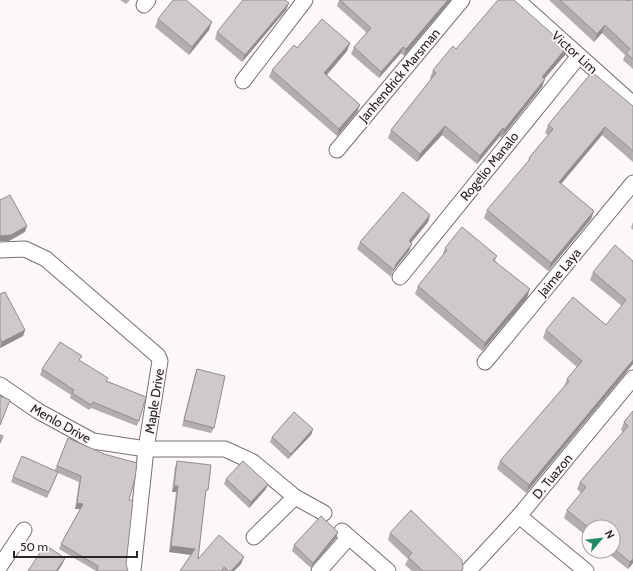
<svg xmlns="http://www.w3.org/2000/svg" width="633" height="571" font-family="Cabin,sans-serif">
<rect width="100%" height="100%" fill="#fdf7f7"/>
<g fill="none" stroke-linecap="round" stroke-linejoin="round">
<defs>
<g id="street">
<polyline points="517,0 633,104"/>
<polyline points="144,5 148,0"/>
<polyline points="243,81 305,0"/>
<polyline points="337,150 462,0"/>
<polyline points="0,250 25,249 46,259 158,356 160,361 146,449 133,571"/>
<polyline points="400,277 579,56"/>
<polyline points="485,362 633,183"/>
<polyline points="0,385 38,411 93,441 146,449 225,449 253,462 295,497 324,513"/>
<polyline points="519,516 586,571"/>
<polyline points="342,531 388,571"/>
<polyline points="254,537 295,497"/>
<polyline points="0,566 24,530"/>
<polyline points="319,571 349,537"/>
<polyline points="468,571 519,516 633,378"/>
</g>
</defs>
<use href="#street" stroke="#767071" stroke-width="17"/>
<use href="#street" stroke="#fff" stroke-width="15"/>
</g>
<g fill="#b2adae">
<polygon points="120,0 130,0 126,4"/>
<polygon points="339,0 451,0 404,56 401,53 379,78 351,54 354,47 367,33 337,6"/>
<polygon points="549,0 627,0 628,1 633,0 633,69 623,60 625,55 602,33 594,42"/>
<polygon points="289,3 286,10 242,62 215,39 217,32"/>
<polygon points="158,19 209,30 189,55 155,27"/>
<polygon points="350,43 347,51 327,75 360,105 357,112 337,136 269,77 272,70 297,48"/>
<polygon points="567,47 565,55 544,79 542,87 501,138 500,136 477,164 442,135 417,162 388,138 391,130 431,79 430,78 433,70 456,49"/>
<polygon points="633,106 633,162 602,135 561,184 594,211 591,219 548,271 484,218 487,210 527,164 529,158 548,135 545,133 548,125"/>
<polygon points="430,215 428,222 411,243 409,251 393,271 391,277 357,249 360,242"/>
<polygon points="633,222 633,230 631,228"/>
<polygon points="445,248 497,256 495,261 527,298 482,351 415,294 418,286 442,257"/>
<polygon points="633,261 633,364 526,493 497,469 500,461 564,387 567,379 577,367 543,338 546,330 606,325 622,306 590,280 593,272"/>
<polygon points="0,294 25,330 23,336 0,348"/>
<polygon points="80,361 107,381 139,421 137,426 91,408 89,410 70,398 71,395 40,375 42,369"/>
<polygon points="197,369 214,428 211,433 182,426 195,374"/>
<polygon points="633,411 633,563 628,569 605,551 613,551 613,527 589,527 589,538 564,518 567,510 581,493 577,489 580,482 623,432 621,430 624,422"/>
<polygon points="313,429 311,435 288,459 270,442 272,437"/>
<polygon points="68,438 129,500 126,564 128,571 96,571 59,549 61,544 80,509 75,509 79,482 58,473 47,498 11,482 13,477 55,470"/>
<polygon points="177,461 205,497 198,559 241,564 234,571 180,571 191,555 169,552 176,492 172,492 175,467"/>
<polygon points="226,479 266,489 249,508 224,484"/>
<polygon points="338,532 336,538 311,568 292,551 294,545"/>
<polygon points="390,533 463,569 463,571 412,571 405,565 408,559 388,540"/>
</g>
<g fill="#918d8d">
<polygon points="448,0 451,0 404,56 406,49"/>
<polygon points="289,3 286,10 242,62 245,55"/>
<polygon points="212,22 209,30 189,55 192,47"/>
<polygon points="605,25 602,33 594,42 597,34"/>
<polygon points="350,43 347,51 322,80 324,73"/>
<polygon points="403,47 401,53 379,78 381,72"/>
<polygon points="567,47 565,55 539,85 542,77"/>
<polygon points="545,79 542,87 501,138 504,130"/>
<polygon points="360,105 357,112 337,136 339,129"/>
<polygon points="445,126 442,135 417,162 420,154"/>
<polygon points="605,127 602,135 556,190 559,182"/>
<polygon points="503,128 500,136 477,164 480,156"/>
<polygon points="594,211 591,219 548,271 551,263"/>
<polygon points="430,215 428,222 406,249 409,241"/>
<polygon points="27,226 25,232 9,241 0,241 0,236"/>
<polygon points="412,244 409,251 393,271 396,264"/>
<polygon points="530,289 527,298 482,351 485,343"/>
<polygon points="25,330 23,336 0,348 2,342"/>
<polygon points="633,360 633,364 526,493 529,485"/>
<polygon points="313,429 311,435 288,459 291,454"/>
<polygon points="268,484 266,489 249,508 251,502"/>
<polygon points="174,486 178,486 176,492 172,492"/>
<polygon points="77,503 83,504 81,509 75,509"/>
<polygon points="338,532 336,538 311,568 313,563"/>
<polygon points="171,546 195,549 193,555 169,552"/>
<polygon points="244,557 241,564 234,571 231,571"/>
<polygon points="65,558 63,563 58,571 56,571"/>
<polygon points="633,559 633,563 628,569 630,562"/>
</g>
<g fill="#cfc9ca" stroke="#918d8d">
<polygon points="173,0 186,0 212,22 192,47 158,19"/>
<polygon points="243,0 285,0 289,3 245,55 217,32"/>
<polygon points="340,0 448,0 406,49 403,47 381,72 354,47 371,28"/>
<polygon points="498,0 514,0 567,47 542,77 545,79 504,130 503,128 480,156 445,126 420,154 391,130 436,73 433,70 453,46 456,49"/>
<polygon points="560,0 627,0 628,1 629,0 633,0 633,59 626,53 630,49 605,25 597,34"/>
<polygon points="322,19 350,43 324,73 360,105 339,129 272,70 294,45 297,48"/>
<polygon points="592,72 633,106 633,151 605,127 559,182 594,211 551,263 487,210 530,159 529,158 553,129 548,125"/>
<polygon points="403,192 430,215 409,241 412,244 396,264 394,270 360,242"/>
<polygon points="10,195 27,226 11,235 0,236 0,200"/>
<polygon points="462,227 497,256 493,260 530,289 485,343 418,286 447,250 445,248"/>
<polygon points="615,245 633,261 633,360 529,485 500,461 569,381 567,379 582,361 546,330 573,297 606,325 626,300 593,272"/>
<polygon points="5,292 25,330 2,342 0,338 0,294"/>
<polygon points="60,342 82,356 79,360 108,378 106,381 146,397 139,421 93,402 91,405 72,393 74,390 42,369"/>
<polygon points="197,369 225,376 214,428 184,420"/>
<polygon points="0,396 10,400 0,425"/>
<polygon points="633,411 633,559 630,562 613,548 613,527 589,527 589,528 567,510 586,487 580,482 628,426 624,422"/>
<polygon points="294,412 313,429 291,454 272,437"/>
<polygon points="0,435 3,436 0,443"/>
<polygon points="68,438 104,454 137,463 135,478 129,500 133,500 126,564 128,571 97,571 98,566 61,544 83,504 77,503 81,476 57,466"/>
<polygon points="22,456 58,472 49,492 13,477"/>
<polygon points="177,461 211,465 208,490 206,490 198,559 219,535 244,557 231,571 228,571 224,567 222,571 180,571 195,549 171,546 178,486 174,486"/>
<polygon points="243,461 268,484 251,502 226,479"/>
<polygon points="411,510 462,560 463,569 461,571 423,571 408,557 412,553 390,533"/>
<polygon points="321,516 338,532 313,563 294,545"/>
<polygon points="45,545 65,558 56,571 28,571"/>
</g>
<g text-anchor="middle" dominant-baseline="central" stroke-width="3.5" stroke-linejoin="round" paint-order="stroke">
<g font-size="13" fill="#272525" stroke="#fdf7f7">
<text transform="translate(575 52) rotate(42)">Victor Lim</text>
<text transform="translate(399 75) rotate(-50)">Janhendrick Marsman</text>
<text transform="translate(489 166) rotate(-51)">Rogelio Manalo</text>
<text transform="translate(559 272) rotate(-50)">Jaime Laya</text>
<text transform="translate(154 401) rotate(-81)">Maple Drive</text>
<text transform="translate(61 423) rotate(29)">Menlo Drive</text>
<text transform="translate(552 476) rotate(-50)">D. Tuazon</text>
</g>
</g>
<g transform="translate(601 539) rotate(62)"><circle r="19" fill="#fdf7f7" stroke="#a7a3a3"/>
<path d="M0-3L7 15L0 10L-7 15Z" fill="#238b66"/>
<text y="-6" font-size="11" font-weight="bold" text-anchor="middle" fill="#272525">N</text>
</g>
<path d="M14 551v6h123v-6" fill="none" stroke="#272525" stroke-width="2"/>
<text x="20" y="551" font-size="12" fill="#272525" stroke="#fdf7f7" stroke-width="3" paint-order="stroke">50 m</text>
</svg>
